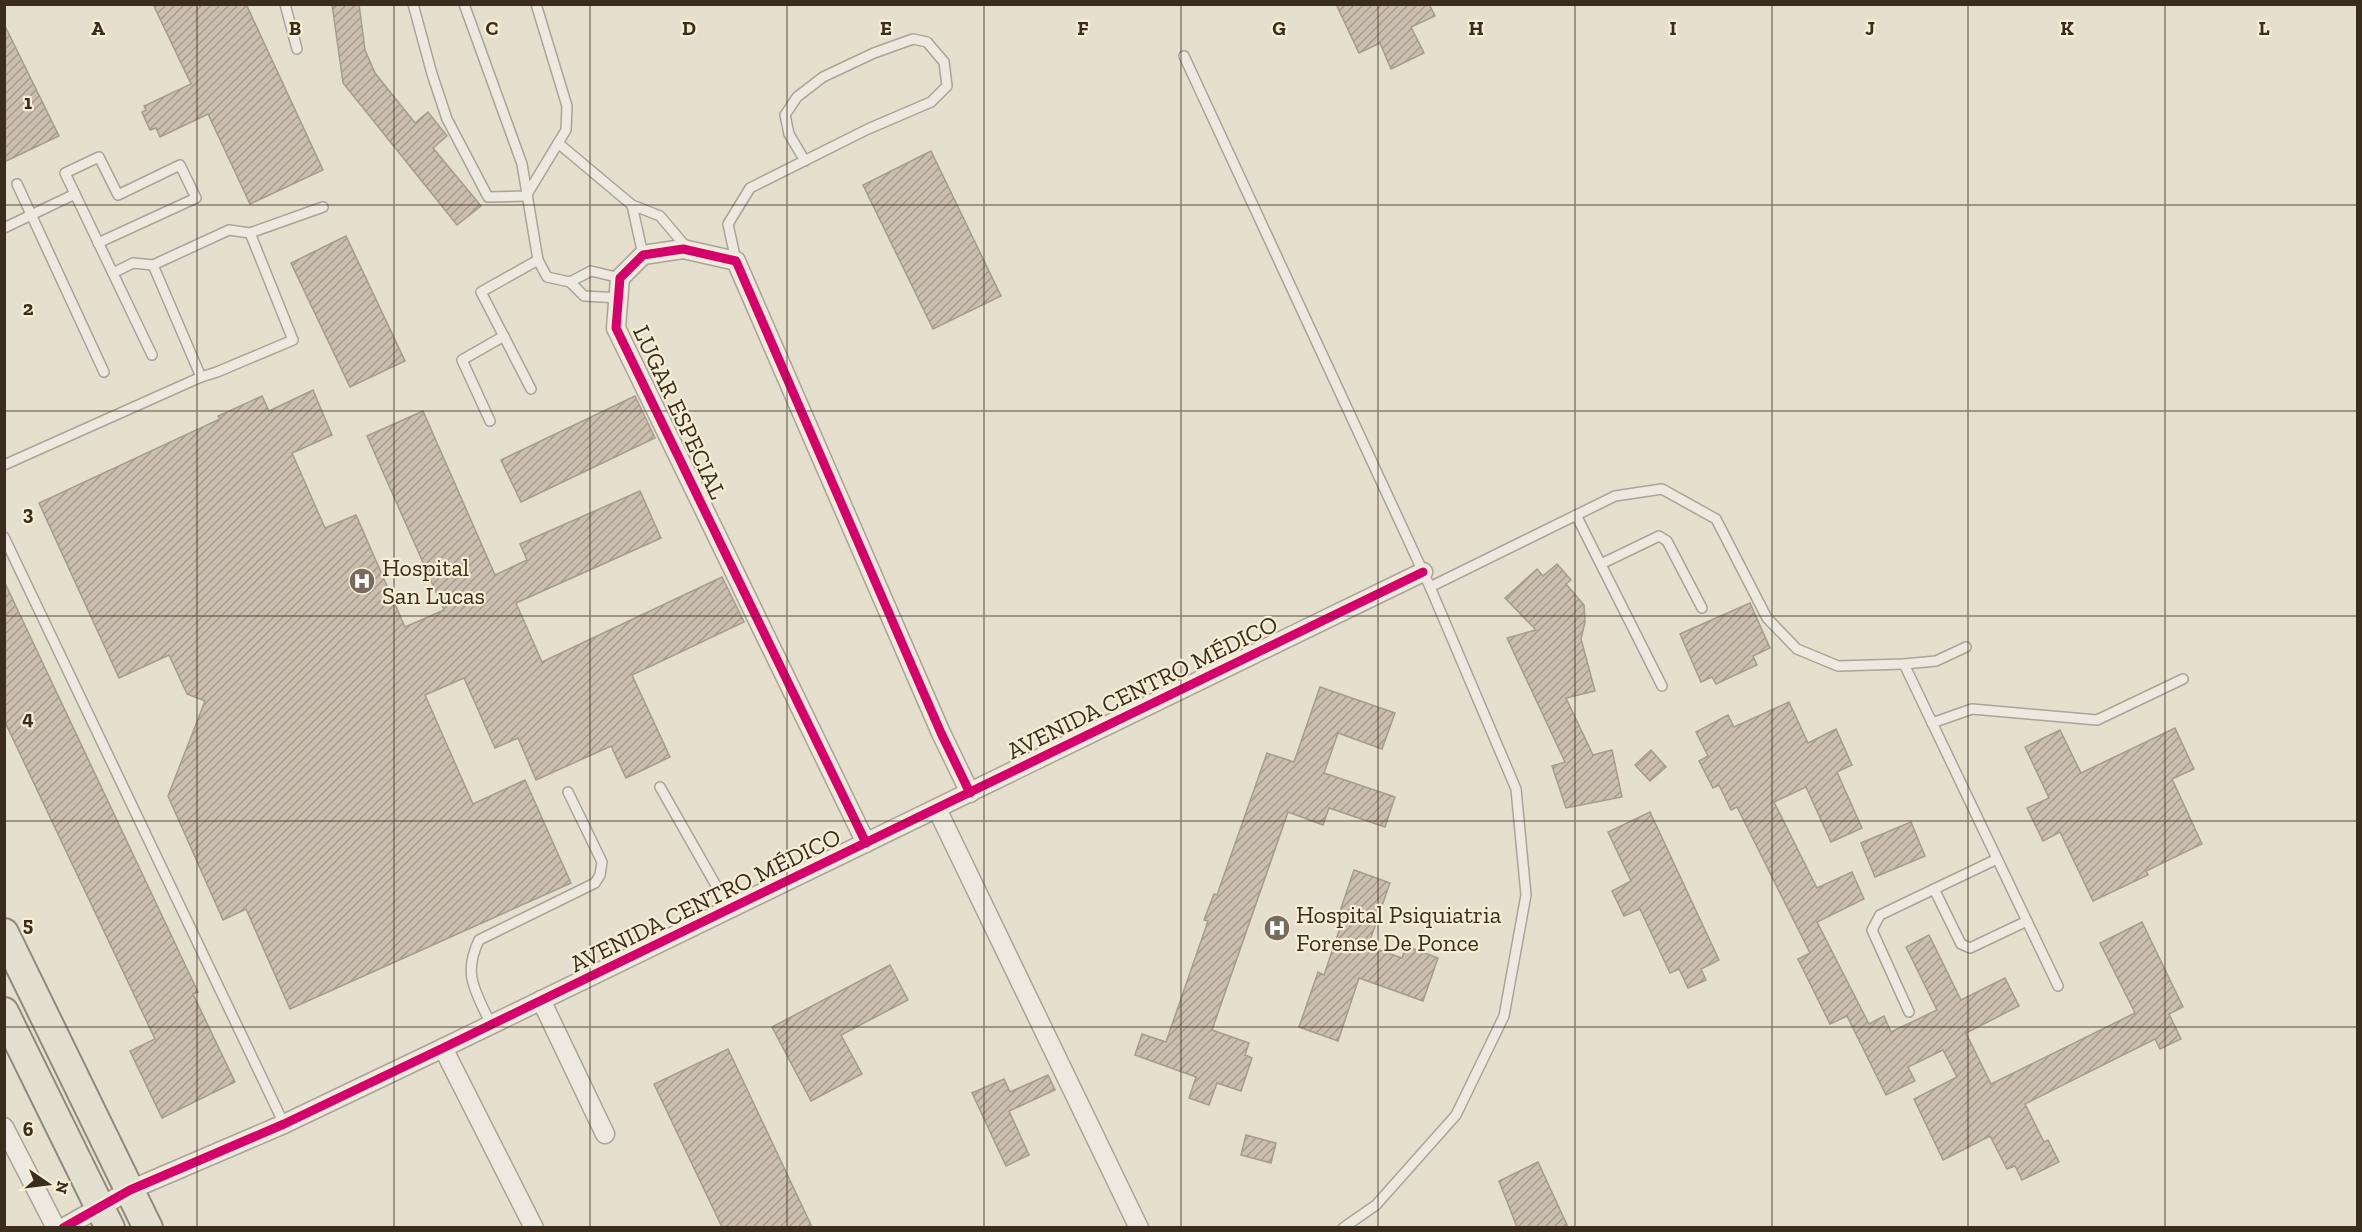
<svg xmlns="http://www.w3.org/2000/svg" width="2362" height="1232" font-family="'Zilla Slab',serif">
<defs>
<pattern id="building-hatch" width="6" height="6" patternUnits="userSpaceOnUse" patternTransform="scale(1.5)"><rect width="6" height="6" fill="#cabeaf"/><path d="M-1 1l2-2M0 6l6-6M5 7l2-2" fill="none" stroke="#a59b8e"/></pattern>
</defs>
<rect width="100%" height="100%" fill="#e5dfce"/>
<g fill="url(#building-hatch)" stroke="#a69b8d" stroke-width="1.5">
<polygon points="153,4 246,4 323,170 250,204 208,114 160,137 156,128 150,130 142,112 146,110 144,106 191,84"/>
<polygon points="332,4 359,4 365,50 375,73 415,123 428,112 447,136 433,148 481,206 457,225 343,83"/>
<polygon points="1336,4 1429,4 1435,16 1411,27 1424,53 1391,69 1380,43 1359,53"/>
<polygon points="4,24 59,136 4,162"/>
<polygon points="931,151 1001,296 933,329 863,185"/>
<polygon points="346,236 405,361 350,387 291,263"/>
<polygon points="313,390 332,435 292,453 325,528 356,515 405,627 444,610 367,436 423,411 495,575 527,560 520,544 640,491 661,538 516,603 542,662 722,577 744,622 632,675 670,757 626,778 611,746 536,780 518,738 495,748 464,678 425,695 473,804 525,780 571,883 290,1009 246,909 223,920 168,796 205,701 187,694 169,655 119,678 39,503 220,419 218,416 262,396 269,411"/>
<polygon points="635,396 655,438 521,502 501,460"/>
<polygon points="1557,564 1571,580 1566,584 1584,605 1585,622 1581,639 1595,691 1566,698 1593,755 1612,750 1622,797 1566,808 1552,766 1565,762 1507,638 1536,630 1505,598 1537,569 1543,576"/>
<polygon points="4,581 198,992 193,994 235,1082 162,1118 130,1051 155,1039 4,720"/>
<polygon points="1750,603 1770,648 1753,656 1757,665 1716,684 1712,677 1701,682 1680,634"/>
<polygon points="1320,687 1395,713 1382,749 1338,733 1324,773 1395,797 1385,827 1329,808 1323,825 1288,812 1212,1030 1249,1043 1245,1055 1252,1058 1241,1091 1217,1083 1209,1105 1189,1098 1196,1077 1135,1055 1142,1034 1166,1042 1208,921 1204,920 1214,894 1217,895 1267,753 1294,762"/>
<polygon points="1789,702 1808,743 1836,729 1852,765 1837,772 1862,828 1831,842 1806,787 1774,802 1817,888 1852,872 1864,899 1817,922 1869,1024 1884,1016 1891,1032 1937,1010 1906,947 1929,935 1961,1000 2005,978 2019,1006 1966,1033 1991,1084 2135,1013 2100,943 2142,922 2183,1007 2169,1014 2181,1039 2160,1049 2155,1039 2025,1104 2044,1142 2048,1140 2059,1162 2022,1180 2015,1166 2007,1169 1990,1136 1943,1160 1914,1099 1957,1077 1943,1050 1908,1067 1915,1081 1886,1095 1847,1016 1830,1024 1798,959 1810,953 1737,807 1731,810 1719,785 1713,788 1699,761 1708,756 1696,732 1728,715 1734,727"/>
<polygon points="2175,728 2194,769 2172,779 2202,844 2146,871 2148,875 2093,901 2060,832 2043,841 2027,808 2049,798 2025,747 2060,730 2081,773"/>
<polygon points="1651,750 1666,767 1650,781 1635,765"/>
<polygon points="1650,812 1719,960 1701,969 1706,980 1688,988 1679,969 1670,973 1640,909 1624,916 1612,891 1631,881 1608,832"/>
<polygon points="1911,822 1925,856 1875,877 1861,843"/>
<polygon points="1354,870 1390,883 1368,946 1402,958 1406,946 1438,958 1423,1001 1359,978 1338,1041 1299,1027 1318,972 1324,975 1341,925 1336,923"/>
<polygon points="890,965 908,1000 841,1035 862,1074 811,1101 772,1027"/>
<polygon points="728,1049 812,1227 722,1227 654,1084"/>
<polygon points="1048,1075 1055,1090 1009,1111 1029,1155 1006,1166 972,1093 1004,1079 1010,1092"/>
<polygon points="1246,1135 1276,1143 1271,1163 1241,1155"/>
<polygon points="1538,1162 1568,1227 1517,1227 1499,1181"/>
</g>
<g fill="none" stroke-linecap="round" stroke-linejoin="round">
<defs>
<g id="lane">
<polyline points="285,4 297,49"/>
<polyline points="413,4 432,74 447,119 488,197 526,196 566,130 567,106 536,4"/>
<polyline points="464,4 522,164 538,260 547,277 570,282 584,296 620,298"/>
<polyline points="1184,56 1430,587 1516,789 1526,895 1504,1016 1456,1115 1376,1205 1343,1228"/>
<polyline points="558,143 632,205 660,216 687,248"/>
<polyline points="17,184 104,372"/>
<polyline points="75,194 65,173 99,157 118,195 180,165 196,198 98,243"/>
<polyline points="632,205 643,255"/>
<polyline points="4,228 75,194 152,355"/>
<polyline points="736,261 728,224 750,188 868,129 931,102 947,86 944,62 927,42 913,39 874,53 823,77 797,97 785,115 789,134 805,161"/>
<polyline points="113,273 133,263 153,265"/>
<polyline points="570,282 591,271 620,278"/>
<polyline points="201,377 217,372 293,340 250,233"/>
<polyline points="531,389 481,292 538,260"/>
<polyline points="490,421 462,360 504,336"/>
<polyline points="4,465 201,377 153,265 229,230 250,233 323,207"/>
<polyline points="1576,515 1662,686"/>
<polyline points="4,537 284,1124"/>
<polyline points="1601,564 1659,536 1667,541 1702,608"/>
<polyline points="1430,587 1615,496 1662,489 1716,519 1767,618 1797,649 1838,666 1904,664 1936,661 1966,647"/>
<polyline points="1904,664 2058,986"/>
<polyline points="1932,723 1972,709 2097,720 2183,679"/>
<polyline points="660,787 730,910"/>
<polyline points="1934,889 1961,944 1970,948 2027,921"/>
<polyline points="1909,1012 1872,930 1880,915 1997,859"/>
<path d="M491,1025C476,991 462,976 479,940L595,883L600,875L602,862L568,792"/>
</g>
<g id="street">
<polyline points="937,809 1139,1228"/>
<polyline points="866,843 616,328 620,278 643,255 683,249 736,261 941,733 970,793"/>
<polyline points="541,1000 605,1134"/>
<polyline points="443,1048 534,1228"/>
<polyline points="4,1127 56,1228"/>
<polyline points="63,1228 130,1190 284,1124 443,1048 1423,572"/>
</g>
<g id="primary">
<polyline points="4,933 148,1228"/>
<polyline points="4,1012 110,1228"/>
</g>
</defs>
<use href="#lane" stroke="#aaa497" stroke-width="12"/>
<use href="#street" stroke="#aaa497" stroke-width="21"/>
<use href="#primary" stroke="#90897e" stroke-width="32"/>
<use href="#lane" stroke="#ede9e0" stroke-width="9"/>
<use href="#street" stroke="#ede9e0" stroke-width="18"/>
<use href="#primary" stroke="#e4e0d1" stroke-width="28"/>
<defs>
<g id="cycleway">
<polyline points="866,843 616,328 620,278 643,255 683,249 736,261 941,733 970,793"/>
<polyline points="63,1228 130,1190 284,1124 443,1048 1423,572"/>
</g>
</defs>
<use href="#cycleway" stroke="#f6eed4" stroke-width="13"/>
<use href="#cycleway" stroke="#d6006c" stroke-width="9"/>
</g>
<path fill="none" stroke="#3a2d1e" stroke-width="1.5" stroke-opacity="0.55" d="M197,4V1228M394,4V1228M590,4V1228M787,4V1228M984,4V1228M1181,4V1228M1378,4V1228M1575,4V1228M1772,4V1228M1968,4V1228M2165,4V1228M4,205H2358M4,411H2358M4,616H2358M4,821H2358M4,1027H2358"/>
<defs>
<symbol id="hospital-disc" viewBox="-11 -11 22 22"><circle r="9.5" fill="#766b5c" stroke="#f6eed4"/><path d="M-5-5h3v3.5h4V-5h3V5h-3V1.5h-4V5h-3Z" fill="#fff"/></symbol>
</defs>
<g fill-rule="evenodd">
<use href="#hospital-disc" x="347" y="566" width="30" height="30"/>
<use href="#hospital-disc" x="1262" y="913" width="30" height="30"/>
</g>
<g text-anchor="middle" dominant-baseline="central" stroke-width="4.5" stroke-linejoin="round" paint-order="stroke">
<g font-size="24" fill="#3a2d1e" stroke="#f6eed4">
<text transform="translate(680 412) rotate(65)">LUGAR ESPECIAL</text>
<text transform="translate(1142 687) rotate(-26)">AVENIDA CENTRO MÉDICO</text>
<text transform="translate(705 900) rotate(-26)">AVENIDA CENTRO MÉDICO</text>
</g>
<g font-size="24" fill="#3a2d1e" stroke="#f6eed4" text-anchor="start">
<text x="382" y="567">Hospital<tspan x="382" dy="28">San Lucas</tspan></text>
<text x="1296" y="914">Hospital Psiquiatria<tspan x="1296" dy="28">Forense De Ponce</tspan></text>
</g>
</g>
<g font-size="20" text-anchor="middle" font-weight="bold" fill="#3a2d1e" stroke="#f6eed4" stroke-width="4.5" stroke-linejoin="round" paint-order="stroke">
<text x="98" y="35">A</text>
<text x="295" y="35">B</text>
<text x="492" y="35">C</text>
<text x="689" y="35">D</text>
<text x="886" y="35">E</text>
<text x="1083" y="35">F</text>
<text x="1279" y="35">G</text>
<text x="1476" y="35">H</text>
<text x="1673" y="35">I</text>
<text x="1870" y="35">J</text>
<text x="2067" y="35">K</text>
<text x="2264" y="35">L</text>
<text x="28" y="109">1</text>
<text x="28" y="315">2</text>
<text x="28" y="520">3</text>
<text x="28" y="725">4</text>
<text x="28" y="931">5</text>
<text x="28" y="1136">6</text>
</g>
<rect width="2362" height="1232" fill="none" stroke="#3a2d1e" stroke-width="12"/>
<g transform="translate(48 1184) rotate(104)" stroke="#f6eed4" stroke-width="4.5" paint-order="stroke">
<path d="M0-4.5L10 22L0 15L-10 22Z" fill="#3a2d1e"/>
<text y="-9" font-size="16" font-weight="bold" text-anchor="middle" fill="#3a2d1e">N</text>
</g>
</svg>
